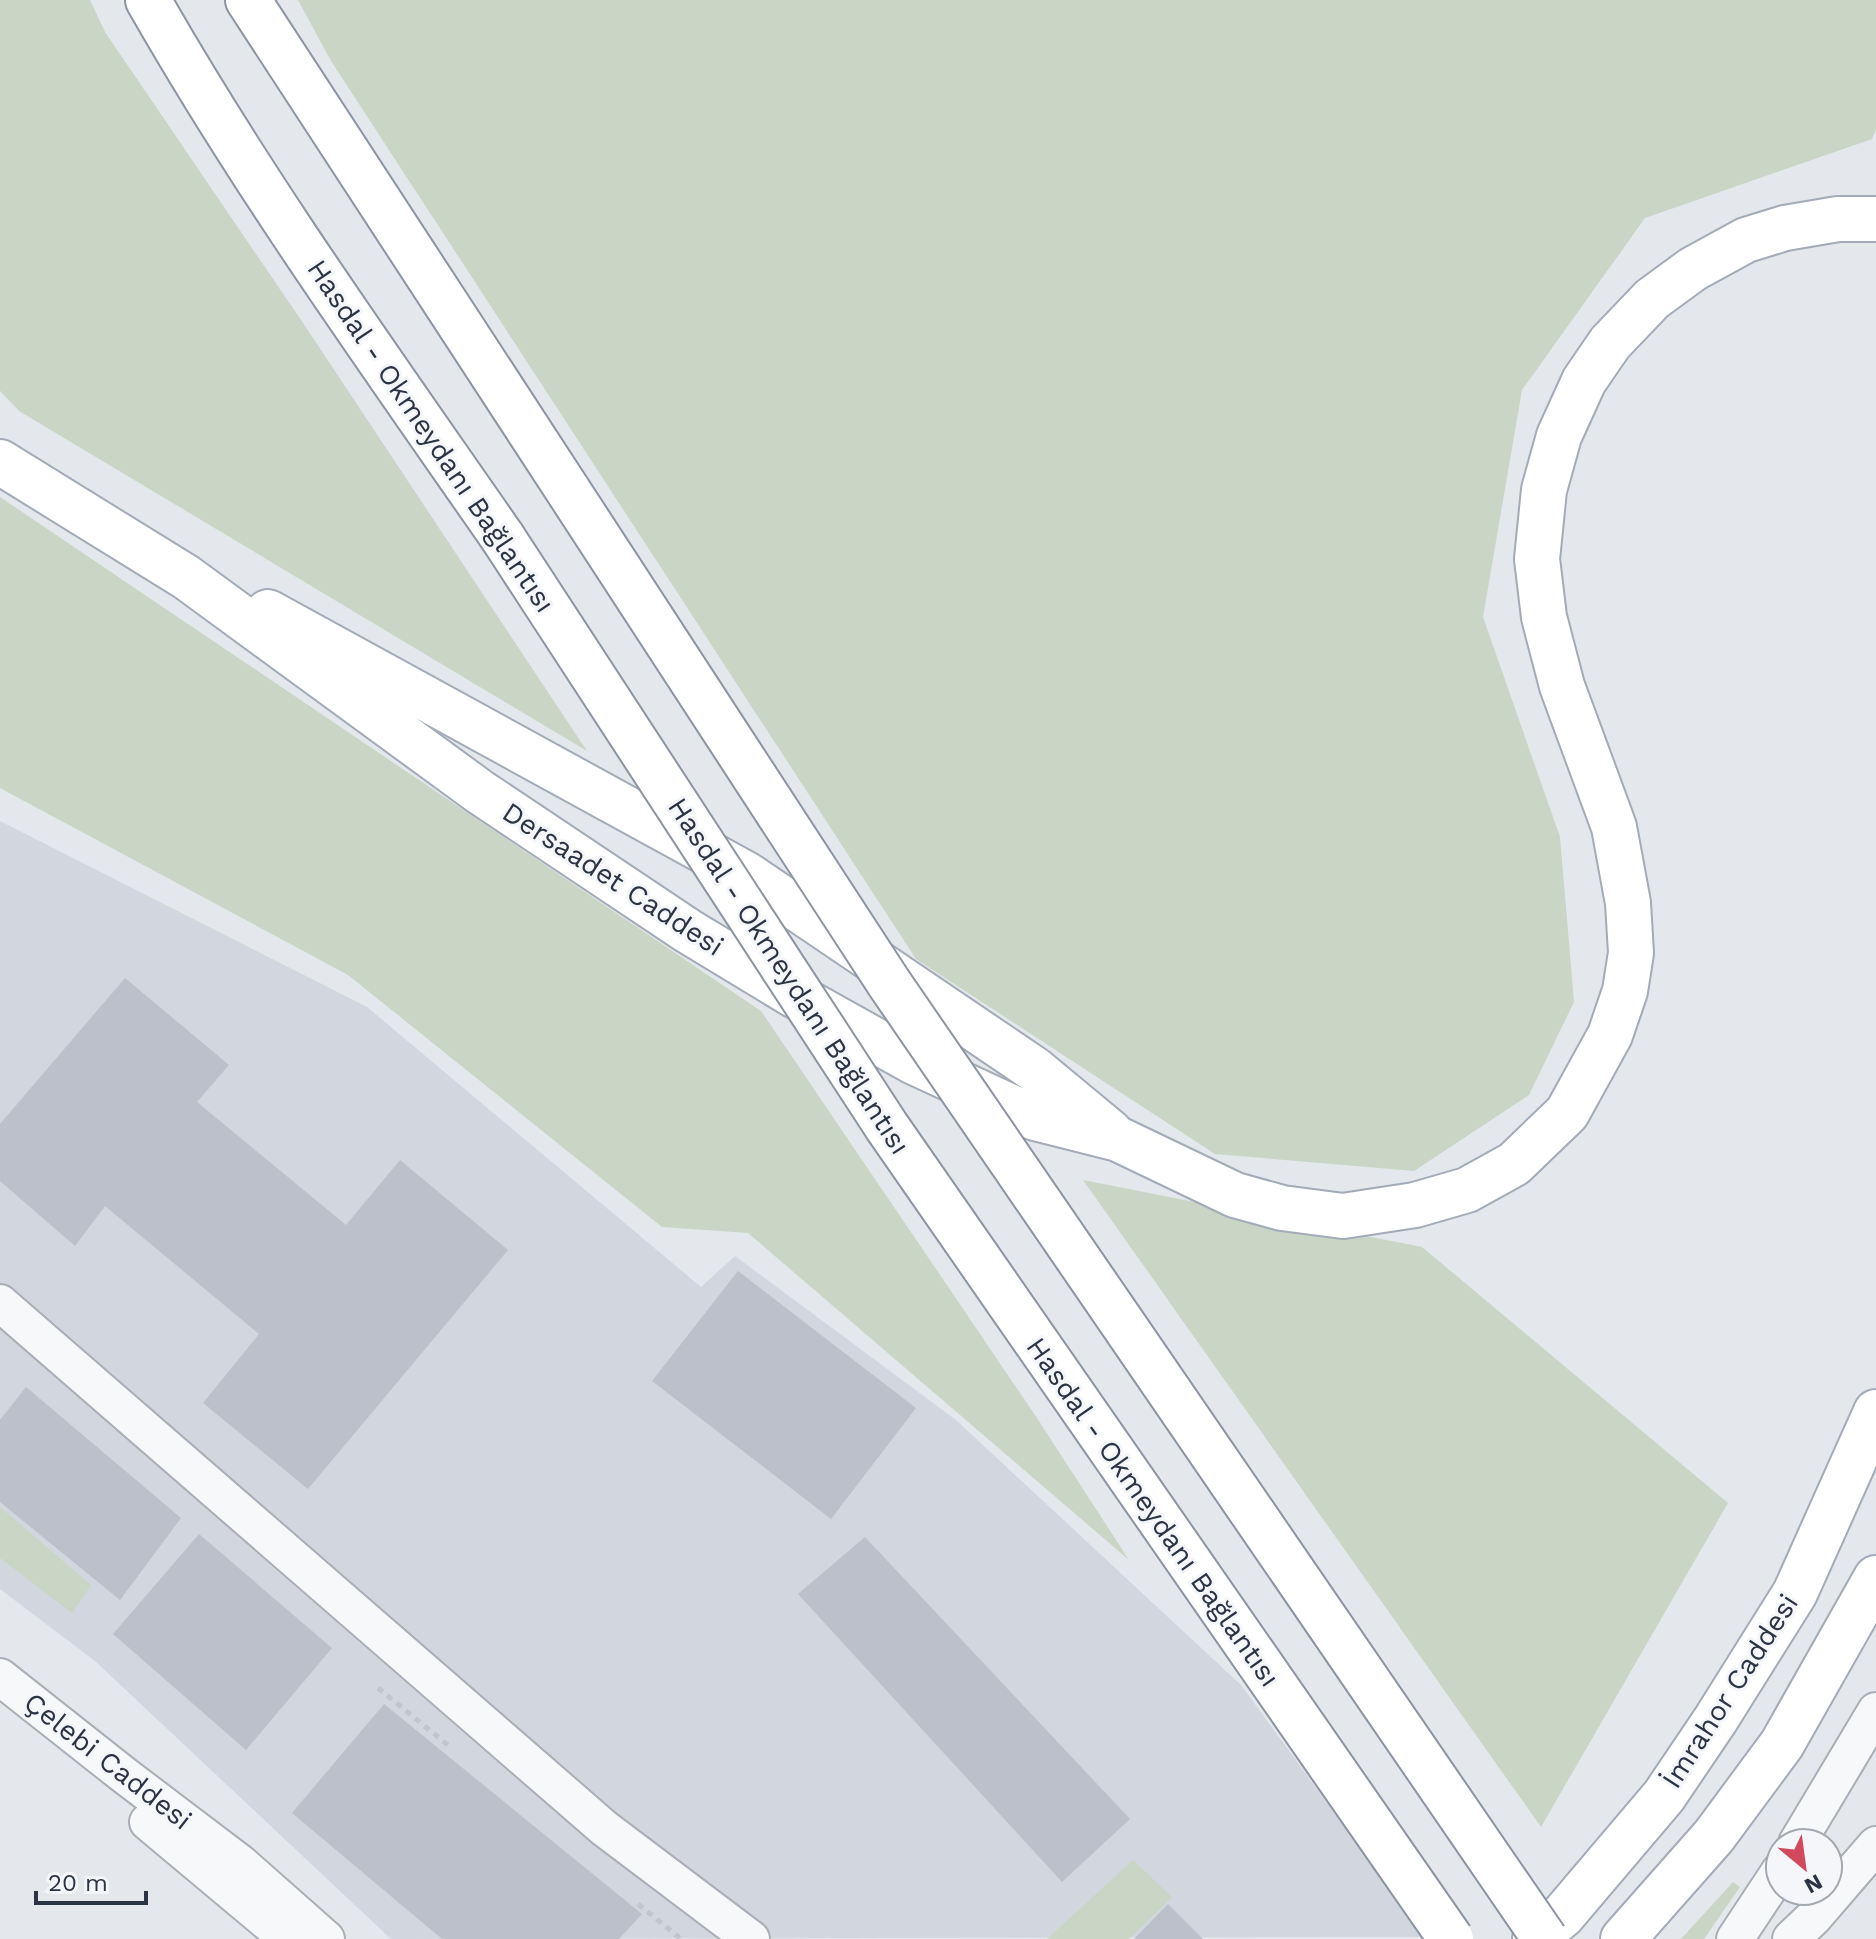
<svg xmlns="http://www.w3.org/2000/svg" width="1876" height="1939" font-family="'Work Sans',sans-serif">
<rect width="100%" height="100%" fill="#e4e7ec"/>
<polygon fill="#d2d6de" points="0,821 367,1007 701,1287 735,1256 956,1420 1241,1685 1425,1937 391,1939 95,1661 0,1589"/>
<g fill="#c9d6c5">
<polygon points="0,0 90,0 105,32 303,323 587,751 19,411 0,391"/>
<polygon points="298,0 1876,0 1876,129 1872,139 1645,218 1522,390 1483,617 1560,837 1574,1002 1529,1095 1414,1171 1215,1154 916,959 331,61"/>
<polygon points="0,497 761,1011 1035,1415 1129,1560 748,1233 662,1227 348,975 0,788"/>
<polygon points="1083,1180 1422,1247 1728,1503 1541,1827"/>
<polygon points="0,1507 91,1585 72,1613 0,1558"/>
<polygon points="1133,1860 1172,1897 1129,1939 1047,1939"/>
<polygon points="1733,1882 1740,1887 1704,1939 1681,1939"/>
</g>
<g fill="#bbc0ca">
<polygon points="125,978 229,1065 197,1102 346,1225 400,1160 508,1250 308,1489 203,1403 259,1334 105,1206 75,1246 0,1181 0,1124"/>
<polygon points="738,1271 916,1408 831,1519 652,1381"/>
<polygon points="26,1387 181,1518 120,1600 0,1502 0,1420"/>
<polygon points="199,1534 332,1648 246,1750 113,1634"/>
<polygon points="865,1537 1130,1819 1062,1882 798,1594"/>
<polygon points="384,1704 642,1914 619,1939 442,1939 292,1813"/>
<polygon points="1168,1904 1203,1939 1134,1939"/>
</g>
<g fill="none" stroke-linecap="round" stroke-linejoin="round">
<defs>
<g id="minor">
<polyline points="0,1303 604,1828 751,1939"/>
<polyline points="0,1677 124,1775 240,1863 326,1939"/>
<polyline points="148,1822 288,1939"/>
<polyline points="1797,1843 1876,1711"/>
<polyline points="1735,1939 1780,1871"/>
<polyline points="1791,1939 1814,1917 1876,1845"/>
</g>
<g id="major">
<polyline points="0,462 186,577 480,792 688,931 792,994 914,1062 1035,1118 1118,1139 1235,1195 1282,1208 1343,1216 1415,1205 1467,1190 1514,1164 1567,1113 1610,1035 1625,991 1631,953 1628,903 1614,827 1562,686 1544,617 1537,559 1544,490 1559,436 1584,381 1610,343 1652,299 1693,269 1746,240 1785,228 1838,219 1876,219"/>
<polyline points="268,612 746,874 1034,1069 1110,1132"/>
<polyline points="1535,1939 1563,1915 1664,1796 1716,1719 1795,1593 1876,1412"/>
<polyline points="1623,1939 1714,1836 1782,1744 1876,1578"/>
</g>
<g id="highway">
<path d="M148,0C254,186 381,362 503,538"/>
<polyline points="248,0 569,492"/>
</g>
</defs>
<use href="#minor" stroke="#a9aeb7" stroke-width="40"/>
<use href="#major" stroke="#a3abb8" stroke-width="48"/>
<use href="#highway" stroke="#8b94a3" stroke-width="48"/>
<g stroke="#c2c5cb" stroke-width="5" stroke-dasharray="6 6" stroke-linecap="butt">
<polyline points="378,1688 449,1746"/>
<polyline points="638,1904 681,1939"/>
</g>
<use href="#minor" stroke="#f7f8fa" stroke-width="36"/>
<use href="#major" stroke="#fff" stroke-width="44"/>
<use href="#highway" stroke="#fff" stroke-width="44"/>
<defs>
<g id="highway-bridge">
<polyline points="569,492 889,983 1545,1939"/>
<polyline points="503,538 887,1127 1451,1939"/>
</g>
</defs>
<use href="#highway-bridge" stroke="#8b94a3" stroke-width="48" stroke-linecap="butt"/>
<use href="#highway-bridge" stroke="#fff" stroke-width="44"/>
</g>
<g text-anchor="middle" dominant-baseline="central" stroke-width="6" stroke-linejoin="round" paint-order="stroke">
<g font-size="28" fill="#2b3445" stroke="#f4f6f9">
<text transform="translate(431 436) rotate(56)">Hasdal - Okmeydanı Bağlantısı</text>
<text transform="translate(613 879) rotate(33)">Dersaadet Caddesi</text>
<text transform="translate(789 976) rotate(57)">Hasdal - Okmeydanı Bağlantısı</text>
<text transform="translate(1153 1512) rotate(55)">Hasdal - Okmeydanı Bağlantısı</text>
<text transform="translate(1730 1691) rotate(-57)">İmrahor Caddesi</text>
<text transform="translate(108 1761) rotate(38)">Çelebi Caddesi</text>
</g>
</g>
<g transform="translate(1804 1867) rotate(151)"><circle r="38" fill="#f4f6f9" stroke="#a4a8b1" stroke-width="2"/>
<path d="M0-6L14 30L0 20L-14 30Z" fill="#d1495b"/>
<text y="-12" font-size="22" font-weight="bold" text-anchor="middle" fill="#2b3445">N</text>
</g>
<path d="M36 1891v12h110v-12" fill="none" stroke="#2b3445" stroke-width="4"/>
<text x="48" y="1891" font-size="24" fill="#2b3445" stroke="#f4f6f9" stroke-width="6" paint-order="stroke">20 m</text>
</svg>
